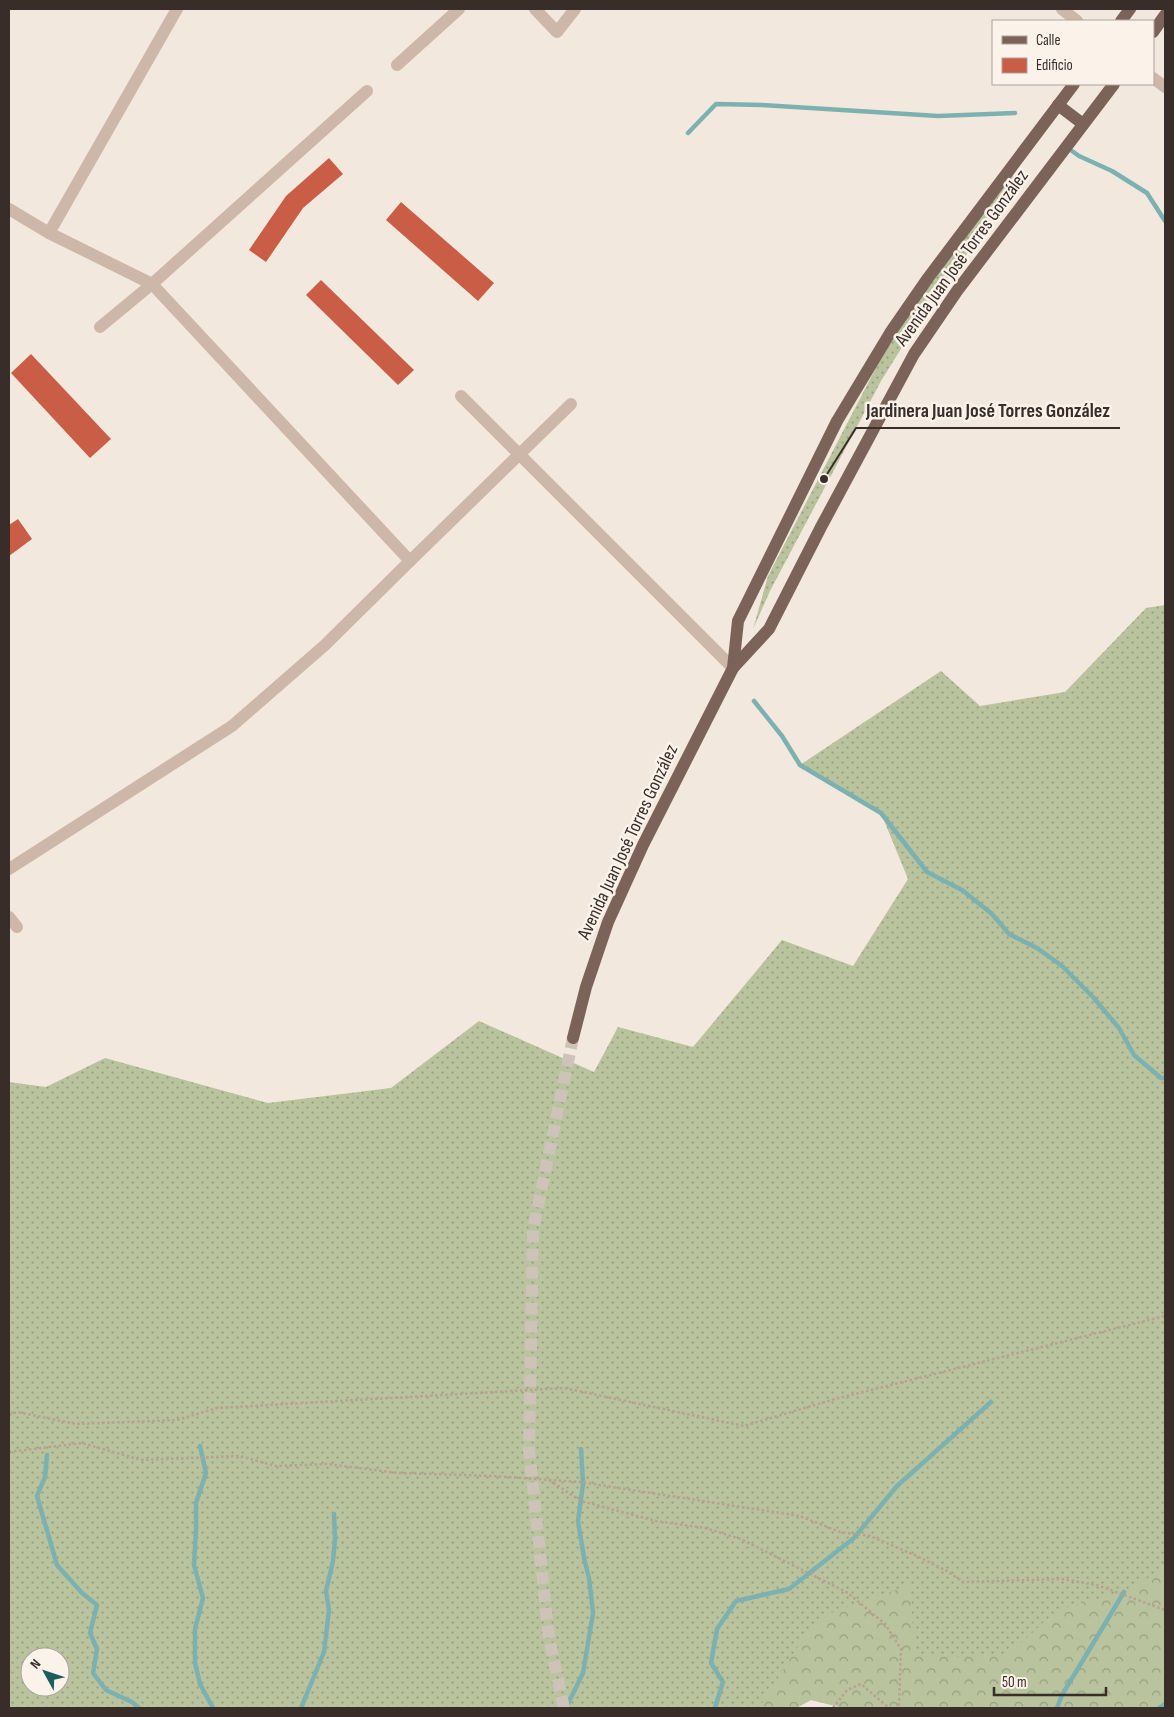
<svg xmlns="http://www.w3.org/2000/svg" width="1174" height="1717" font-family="'Sofia Sans Condensed',sans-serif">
<defs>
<pattern id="grass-dots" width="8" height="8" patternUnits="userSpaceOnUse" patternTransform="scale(1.25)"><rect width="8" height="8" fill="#b9c39d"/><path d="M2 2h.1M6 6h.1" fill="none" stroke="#979f80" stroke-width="1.8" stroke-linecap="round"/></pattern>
<pattern id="forest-crowns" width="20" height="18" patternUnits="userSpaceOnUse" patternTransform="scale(1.25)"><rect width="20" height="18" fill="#b9c39d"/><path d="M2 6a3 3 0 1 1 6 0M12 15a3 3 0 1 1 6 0" fill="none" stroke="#979f80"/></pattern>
</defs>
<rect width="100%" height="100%" fill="#f3e8dd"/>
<g fill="url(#grass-dots)" fill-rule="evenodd">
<polygon points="1011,174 1021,182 927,307 881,381 770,591 753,629 768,576 880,360 912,310"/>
<path d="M1165,605V1708H844L811,1700L796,1708H9V1082L46,1087L105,1058L268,1103L391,1088L479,1021L594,1072L618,1027L693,1047L782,940L853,966L908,879L881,813L800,765L941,671L980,706L1065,692L1146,608ZM30,1657H60V1687H30Z"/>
</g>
<polygon fill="url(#forest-crowns)" points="1165,1568 1165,1708 844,1708 811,1700 796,1708 759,1708 804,1637 831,1613 910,1585 915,1655 959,1657 1008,1655 1057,1610 1124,1592"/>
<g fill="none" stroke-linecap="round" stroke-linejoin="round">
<g stroke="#7bb2b1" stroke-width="4.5">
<polyline points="688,133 716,104 762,105 938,116 1015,113"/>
<polyline points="1072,151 1079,156 1112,171 1147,193 1165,221"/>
<polyline points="754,701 782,736 800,765 881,813 927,872 962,890 992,914 1009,934 1037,948 1062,966 1093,997 1119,1028 1134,1055 1161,1078 1165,1078"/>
<polyline points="200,1446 206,1473 196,1503 196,1530 194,1565 203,1598 195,1629 195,1663 200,1684 213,1708"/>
<polyline points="47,1455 45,1477 37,1496 57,1565 82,1593 97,1605 90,1633 97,1649 93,1673 106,1690 132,1702 139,1708"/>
<polyline points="301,1708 324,1652 329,1610 326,1591 333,1561 335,1539 334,1514"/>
<polyline points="566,1708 583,1673 593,1613 589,1578 584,1558 578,1521 583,1484 581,1449"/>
<polyline points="715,1708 723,1682 711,1663 717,1629 736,1601 789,1589 854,1538 897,1486 991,1402"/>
<polyline points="1057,1708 1062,1695 1124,1592"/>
<polyline points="1159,1708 1165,1704"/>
</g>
</g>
<g fill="#ca5d45">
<polygon points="329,158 343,174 303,208 266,262 249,250 286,196"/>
<polygon points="401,202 494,283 478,301 386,220"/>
<polygon points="321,280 414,370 398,385 306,295"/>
<polygon points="31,354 111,439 90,458 11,373"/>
<polygon points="18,519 32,539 9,556 9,525"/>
</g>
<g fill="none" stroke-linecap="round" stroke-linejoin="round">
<polyline stroke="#cec3b9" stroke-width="12" stroke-dasharray="12 6" stroke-linecap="butt" points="564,1708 549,1638 529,1450 533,1230 573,1038"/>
<g stroke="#b8a193" stroke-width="2.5" stroke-dasharray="2.5 2.5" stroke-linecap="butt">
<polyline points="9,1415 17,1412 76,1424 177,1420 217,1408 564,1388 744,1426 835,1399 1165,1316"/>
<polyline points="9,1452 82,1443 141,1460 240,1456 276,1466 327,1464 398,1473 493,1476 580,1482 800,1516 840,1532 870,1536 917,1556 947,1571 963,1582 1062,1579 1097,1585 1165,1610"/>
<polyline points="549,1480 581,1501 656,1521 705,1528 741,1539 848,1593 885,1624 901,1649 899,1708"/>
<polyline points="833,1708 847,1690 861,1684 889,1708"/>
</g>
<g stroke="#ccb7a9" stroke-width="12">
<polyline points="535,9 557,32 575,9"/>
<polyline points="1062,9 1077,21"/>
<polyline points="397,65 459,9"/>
<polyline points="1153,78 1165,87"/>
<polyline points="9,209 49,233 152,284 410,561"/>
<polyline points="49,233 177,9"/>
<polyline points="100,327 152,284 367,91"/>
<polyline points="461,396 733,668"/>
<polyline points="9,869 232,726 325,645 410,561 571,404"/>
<polyline points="9,917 17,927"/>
</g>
<g stroke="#7b6359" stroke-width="12">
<polyline points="1121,21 1130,9"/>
<polyline points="1153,32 1165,15"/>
<polyline points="1058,105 1083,124"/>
<polyline points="733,668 738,621 837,421 890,333 928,278 1074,84"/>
<polyline points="573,1038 586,987 608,922 643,845 733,668 769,629 821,527 914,354 957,291 1114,84"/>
</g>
</g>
<g text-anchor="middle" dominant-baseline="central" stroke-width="5" stroke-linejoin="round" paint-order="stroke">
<g font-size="19" fill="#392d29" stroke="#fbf2ea">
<text transform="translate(962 258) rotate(-54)">Avenida Juan José Torres González</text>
<text transform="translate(628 842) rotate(-65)">Avenida Juan José Torres González</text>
</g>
</g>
<path fill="none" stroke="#392d29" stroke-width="2" d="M824 479L856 428H1120"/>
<circle fill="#392d29" stroke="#fbf2ea" stroke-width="2" cx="824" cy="479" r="5"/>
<g font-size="20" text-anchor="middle" font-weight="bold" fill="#392d29" stroke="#fbf2ea" stroke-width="5" stroke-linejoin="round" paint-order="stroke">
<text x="988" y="417">Jardinera Juan José Torres González</text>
</g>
<rect width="1174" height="1717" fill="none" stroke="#392d29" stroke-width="20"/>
<rect x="992" y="20" width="162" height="65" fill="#fbf2ea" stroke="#ada39d"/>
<rect x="1002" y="36" width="25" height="8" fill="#7b6359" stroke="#ada39d"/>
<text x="1036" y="45" font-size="15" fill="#392d29">Calle</text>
<rect x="1002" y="58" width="25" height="15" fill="#ca5d45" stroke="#ada39d"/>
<text x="1036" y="70" font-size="15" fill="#392d29">Edificio</text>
<g transform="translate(45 1672) rotate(310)"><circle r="24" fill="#fbf2ea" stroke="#ada39d"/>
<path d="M0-4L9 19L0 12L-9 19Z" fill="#1c5c5d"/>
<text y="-8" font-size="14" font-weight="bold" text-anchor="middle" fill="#392d29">N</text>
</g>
<path d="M994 1687v8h112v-8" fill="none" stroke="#392d29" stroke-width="2.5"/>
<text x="1002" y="1687" font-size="15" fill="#392d29" stroke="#fbf2ea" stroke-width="4" paint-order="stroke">50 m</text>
</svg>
